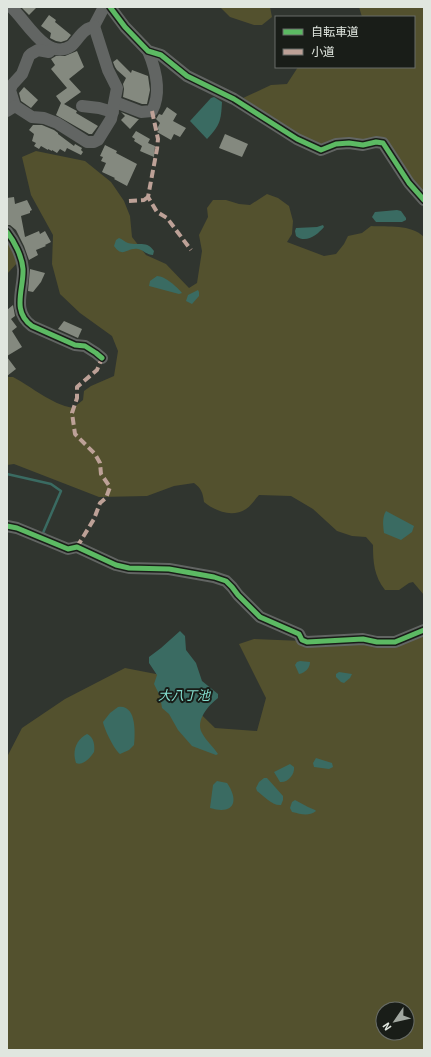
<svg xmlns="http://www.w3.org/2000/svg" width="431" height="1057" font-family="'Source Sans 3','Noto Sans JP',sans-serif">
<rect width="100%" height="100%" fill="#30352f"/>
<g fill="#53512e" fill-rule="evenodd">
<polygon points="220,7 270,7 272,17 262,25 254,25 230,17"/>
<polygon points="359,7 424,7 424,194 386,142 318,146 243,98 271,85 287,84 298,67 414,67 414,17 362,17"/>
<path d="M36,151L85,161L111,182L124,201L130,216L132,237L146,255L166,264L189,288L197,283L202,251L199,235L208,217L207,208L213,200H226L239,204L250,205L267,194L278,198L289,206L293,221L292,234L287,242L324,256L336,254L344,244L348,236L362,233L371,226C388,227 411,224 424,237V595L413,582L409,583L399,590H385C374,576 373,562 373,545L366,537L352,536L337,531L313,509L291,496L259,495C255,499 251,506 246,509C232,518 215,511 204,502C203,493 201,488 194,483L174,486L147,496L99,497L14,464L7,465V377H13C32,387 51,404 73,408L83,400L84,391L91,386L114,376L118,351L112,336L80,313L60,294L52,264L53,235L31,195L22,157Z"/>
<polygon points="7,241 18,262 7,274"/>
<path d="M424,632V1050H7V757L22,728L65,699L125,668L161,675L215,728L257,731L266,698L239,644L254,639L375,644ZM383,1009H407V1033H383Z"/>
</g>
<g fill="#3a6b62">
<path d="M214,97L222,102C221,121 220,125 207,139L190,121L211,98Z"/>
<polygon points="397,210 401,211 406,218 406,220 402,222 376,222 372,217 375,212"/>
<path d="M323,225L324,227C317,235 306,244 296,236L295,231L296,228L317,227Z"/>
<path d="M119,238C122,239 125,242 128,243C138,246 147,240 154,251L153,255C147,255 143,250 138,249C127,247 123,259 114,246L116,240Z"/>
<path d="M157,276C165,276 177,287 182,293L179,294L149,286L150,281Z"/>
<polygon points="198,290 199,292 199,296 192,304 186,301 188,295"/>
<path d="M386,511L414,526L412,532L401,540L384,533C383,526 382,517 386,511Z"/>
<path d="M180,631L185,636L186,650L196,663L202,681L218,694V698C209,705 195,720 202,733C206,741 213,746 218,754L216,755L192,746L178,730L169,714L162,708L160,696L154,684L157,675L149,663V657L161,648Z"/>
<path d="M300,661L310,662C310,668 305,673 299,674L295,665L297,662Z"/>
<polygon points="339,672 352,674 350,678 344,683 341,682 336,677 336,674"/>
<path d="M118,707C137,704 135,734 134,745L129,750L120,754C115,751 104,729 103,722L110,713Z"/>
<path d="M87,734C94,737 95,746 94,752C90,758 83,766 76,763C72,751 76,740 87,734Z"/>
<polygon points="316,758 332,763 333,767 329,769 314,767 313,763"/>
<path d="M290,764L294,767C295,774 288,783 280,782L274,772Z"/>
<path d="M264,778H267L283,796V800L281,805C272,806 264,796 257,791L256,788L259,782Z"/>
<path d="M217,781L227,783C240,802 233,815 210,808L213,785Z"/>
<path d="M295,800L308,807L315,810L316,811C308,817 301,814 292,812L290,808L292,802Z"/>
</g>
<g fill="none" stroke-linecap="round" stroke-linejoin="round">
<polyline stroke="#3a6b62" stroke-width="2.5" points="7,474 51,484 61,491 43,533 45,534"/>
</g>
<g fill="#84897f">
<polygon points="21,7 37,7 29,15"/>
<polygon points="49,15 56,20 55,22 71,35 67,40 61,42 56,41 50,38 51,33 41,26"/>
<polygon points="77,51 84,67 69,79 81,92 64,104 77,111 76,113 98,126 92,134 89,134 56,115 61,103 56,96 67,88 51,69 55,65 51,59 56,56 65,56"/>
<polygon points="117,59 131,73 132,70 148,76 150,90 147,104 142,104 123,97 124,89 123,84 126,78 117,70 115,67 113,62"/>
<polygon points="24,87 38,100 31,108 21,101 19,93"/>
<polygon points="167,107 177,114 173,121 186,128 180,137 174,134 171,140 157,132 159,130 157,129 160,123 156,119 159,114 162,115"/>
<polygon points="121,112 138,119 139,119 130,129 121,120 125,116"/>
<polygon points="33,125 42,125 54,130 58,133 58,134 74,146 75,144 82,148 81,150 83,152 81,155 67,148 65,152 60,149 57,153 52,150 52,151 48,149 48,150 41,146 39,149 34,146 36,143 32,141 34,134 29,130"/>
<polygon points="136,131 150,139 148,143 155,146 154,157 140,151 142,146 134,141 135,139 132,137"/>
<polygon points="225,134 248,144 242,157 219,148"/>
<polygon points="105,145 117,151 116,153 137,164 127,186 114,179 115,178 102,172 106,163 101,161 103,157 100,156"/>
<polygon points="14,197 15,204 27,200 32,210 30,211 30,213 21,216 25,237 39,231 40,234 45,231 51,242 45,245 46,246 36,250 38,255 29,260 24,246 16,230 10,225 7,225 7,198"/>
<polygon points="30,269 45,273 41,282 33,292 28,291"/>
<polygon points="13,305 15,316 11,319 17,327 12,331 22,347 7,356 7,310"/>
<polygon points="64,321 82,329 78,338 58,329"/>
<polygon points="7,357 16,369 7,376"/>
</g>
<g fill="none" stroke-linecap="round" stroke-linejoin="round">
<g stroke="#626563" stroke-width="12">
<path d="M11,7C26,20 47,62 71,46C76,42 80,34 86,30C88,28 92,28 94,26L104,7"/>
<polyline points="110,7 125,27 148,51 161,55 187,76 234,99 297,139 321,150 336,144 349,143 363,145 376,142 383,143 409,183 424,200"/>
<path d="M115,102L141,112L152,111C162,92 156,70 148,51"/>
<polyline points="15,106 10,90 12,85 22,74 29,56 31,54 38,50 49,52 52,49"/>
<polyline points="82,106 99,108 113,112"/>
<polyline points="7,111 15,106 32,117 44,118 57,123 87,142 94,142 98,140 111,119 117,88 108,70 94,26"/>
<path d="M7,232C14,241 22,256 23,269C24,289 11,311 32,326L75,345L85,346L96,353L102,358"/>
<polyline points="7,526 17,528 68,549 77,547 116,565 129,568 169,569 214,577 226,581 232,587 238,595 260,617 299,634 302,640 307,642 363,639 377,642 395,642 424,630"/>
</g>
<g stroke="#bda197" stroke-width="4" stroke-dasharray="8 4" stroke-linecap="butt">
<polyline points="152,111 158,139 157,149 148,197 157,212 167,218 191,250"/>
<polyline points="129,201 144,200 148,197"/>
<polyline points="77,547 94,519 100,503 106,498 110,487 101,474 100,463 95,454 75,434 72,413 77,398 77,387 97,370 102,358"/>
</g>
<defs>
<g id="cycleway">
<polyline points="110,7 125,27 148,51 161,55 187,76 234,99 297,139 321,150 336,144 349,143 363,145 376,142 383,143 409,183 424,200"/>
<path d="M7,232C14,241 22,256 23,269C24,289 11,311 32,326L75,345L85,346L96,353L102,358"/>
<polyline points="7,526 17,528 68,549 77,547 116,565 129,568 169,569 214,577 226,581 232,587 238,595 260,617 299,634 302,640 307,642 363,639 377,642 395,642 424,630"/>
</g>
</defs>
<use href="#cycleway" stroke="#191d18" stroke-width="8"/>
<use href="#cycleway" stroke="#5cba63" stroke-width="5"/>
</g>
<g text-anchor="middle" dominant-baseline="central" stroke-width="4" stroke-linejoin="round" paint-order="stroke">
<g font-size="13" font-style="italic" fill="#84ddce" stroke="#191d18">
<text x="184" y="696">大八丁池</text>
</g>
</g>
<rect width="431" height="1057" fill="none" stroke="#e0e6df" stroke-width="16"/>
<rect x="275" y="16" width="140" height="52" fill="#191d18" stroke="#696d68"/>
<rect x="283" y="29" width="20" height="6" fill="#5cba63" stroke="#696d68"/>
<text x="311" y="36" font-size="12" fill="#e0e6df">自転車道</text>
<rect x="283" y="49" width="20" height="6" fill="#bda197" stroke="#696d68"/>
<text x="311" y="56" font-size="12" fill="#e0e6df">小道</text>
<g transform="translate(395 1021) rotate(236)"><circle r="19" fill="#191d18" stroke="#696d68"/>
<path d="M0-3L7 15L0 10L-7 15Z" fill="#a2a8a1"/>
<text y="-6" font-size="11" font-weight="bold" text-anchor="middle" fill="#e0e6df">N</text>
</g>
</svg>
